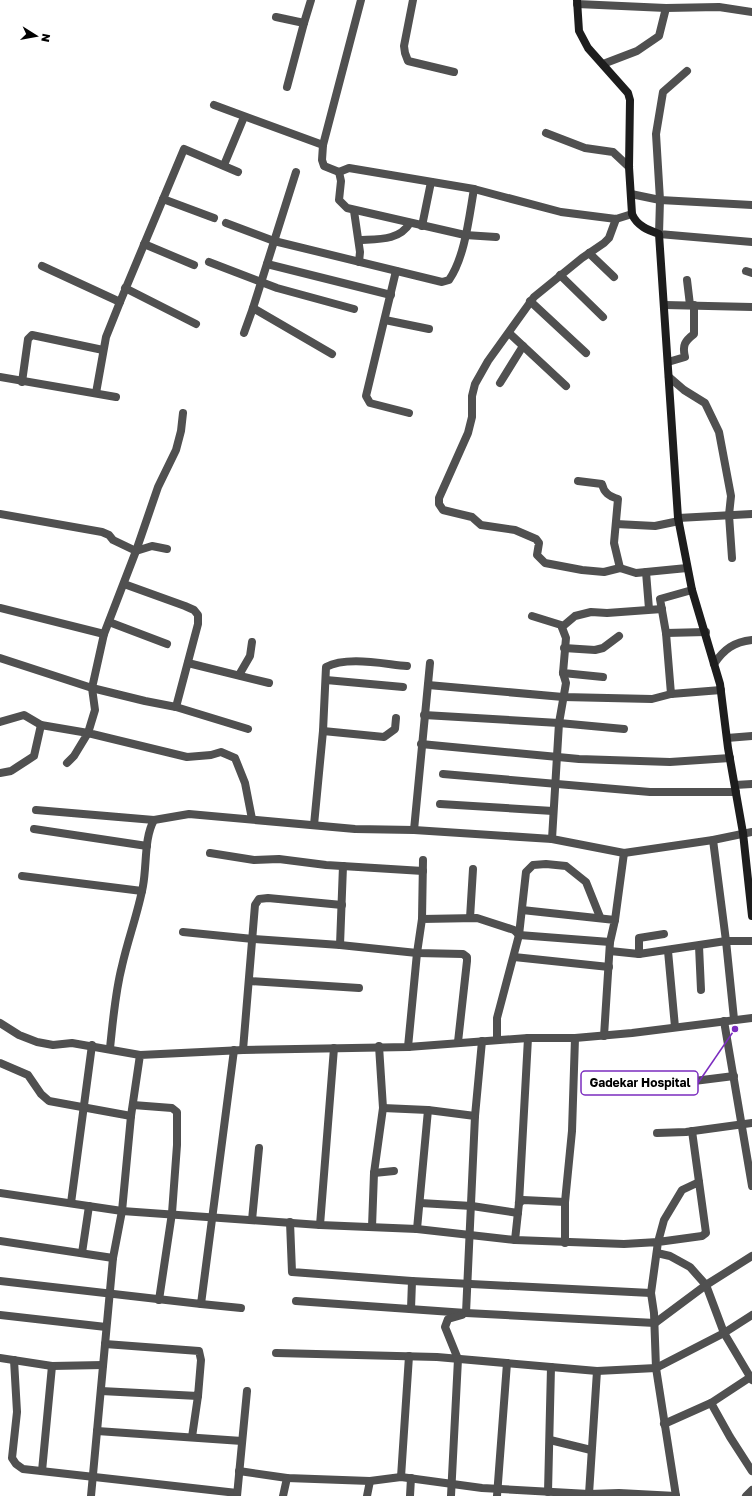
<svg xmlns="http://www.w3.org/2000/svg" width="752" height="1496" font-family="'Golos Text',sans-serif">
<rect width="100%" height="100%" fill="#fff"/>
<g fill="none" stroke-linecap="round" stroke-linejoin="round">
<g stroke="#505050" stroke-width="8">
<polyline points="413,0 404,46 405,53 408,61 454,72"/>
<polyline points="577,4 666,8 719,7 752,12"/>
<polyline points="276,17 304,23 311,0"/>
<polyline points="603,64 637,51 659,36 666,8"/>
<polyline points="687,71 663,92 656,134 660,200 659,234 752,242"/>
<polyline points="287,87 304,23"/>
<polyline points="214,105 323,145 361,0"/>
<polyline points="546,133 585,148 613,152 629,167"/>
<polyline points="323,145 322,160 324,166 339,172"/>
<polyline points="224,165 244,117"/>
<polyline points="631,194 660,200 752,205"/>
<polyline points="163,199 214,218"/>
<polyline points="354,211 360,252 359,262"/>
<path d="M226,223L274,241L442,282L449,280C465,257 469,217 474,189"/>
<polyline points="422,226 431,182"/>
<polyline points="496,237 465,235 347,208 339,200 341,181 339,172 349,168 474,189 561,212 616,219 632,214"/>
<path d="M359,240C378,239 399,241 410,223"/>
<polyline points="144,244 194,265"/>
<polyline points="589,253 614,277"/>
<polyline points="209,262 277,288 354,309"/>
<polyline points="267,264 391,295"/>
<polyline points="42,266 120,302 184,149 238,172"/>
<polyline points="396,271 366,396 370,403 409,413"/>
<polyline points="746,271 752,273"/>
<polyline points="560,275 603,317"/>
<polyline points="687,280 690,305"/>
<polyline points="125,288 196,324"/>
<polyline points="530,301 586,353"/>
<polyline points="665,305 752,307"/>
<polyline points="253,308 332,354"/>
<polyline points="385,320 429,329"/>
<polyline points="244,333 253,308 296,172"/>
<polyline points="509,333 566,386"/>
<path d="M668,362L685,357C682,345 685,341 694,334V305"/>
<polyline points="0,377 116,397"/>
<polyline points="669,377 684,390 705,403 719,432 731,496 729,515 732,558"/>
<polyline points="22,382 28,339 32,335 103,350"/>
<polyline points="500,383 523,346"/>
<polyline points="96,393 106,337 120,302"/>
<polyline points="183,413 181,431 176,450 158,487 136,551 104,634 92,688 145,701 176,707 248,729"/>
<path d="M578,481L602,484C604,493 609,496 618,499L614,543L620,568L604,572L582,570L545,563L537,555L539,543L536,539L515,530L481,525L472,517L443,510L439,504V498L468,433L472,417V396L475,384L488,361L534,297L582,258L604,243L609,238L616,219"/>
<polyline points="0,514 102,532 109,535 113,540 136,551 152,546 167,549"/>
<polyline points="678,518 752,514"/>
<polyline points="616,524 655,526 679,521"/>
<polyline points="620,568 636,573 687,568"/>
<polyline points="646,572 649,609"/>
<polyline points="124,584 185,606 194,610 198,615 198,624 176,707"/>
<polyline points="692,590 660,599 666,633 671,694 721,690"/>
<polyline points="0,608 104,634"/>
<polyline points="532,616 561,625 566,638 563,673 603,677"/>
<polyline points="109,622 167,644"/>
<polyline points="562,627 575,616 591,612 607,613 662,609"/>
<polyline points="666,633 706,632"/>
<polyline points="564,648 595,650 603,648 619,636"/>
<polyline points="0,658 92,688 95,710 88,733 187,757 211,755 221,752 235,758 245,783 252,819"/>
<polyline points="188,663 269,683"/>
<path d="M714,664C724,649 734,642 752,640"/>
<polyline points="563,673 566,683 559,723 552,839 624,853 713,840 752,832"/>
<polyline points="239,675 250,656 252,642"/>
<polyline points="326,680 403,687"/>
<polyline points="428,685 563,697 652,699 671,694"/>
<polyline points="424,715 559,723 624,729"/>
<polyline points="0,722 24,715 41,725"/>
<polyline points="323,731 384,737 395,729 396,718"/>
<polyline points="727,738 752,736"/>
<polyline points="421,744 579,759 670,762 730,758"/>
<polyline points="0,773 11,771 34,756 41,725 88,733 74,756 67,763"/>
<polyline points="443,774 650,792 736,792"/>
<polyline points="735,785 752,784"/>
<polyline points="440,804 553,811"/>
<polyline points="36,810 154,820"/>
<path d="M314,825L323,731L326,667C347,656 383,664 407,666"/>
<polyline points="34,829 147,846"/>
<polyline points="414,830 430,663"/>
<polyline points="713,840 726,941 752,941"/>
<polyline points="210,853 254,860 279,859 326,865 423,871"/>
<polyline points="22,876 142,891"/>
<polyline points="522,910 615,920 610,942 604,1036"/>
<polyline points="470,918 473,869"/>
<polyline points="422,919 423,860"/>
<polyline points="615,920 624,853"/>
<polyline points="183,932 253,939 340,945 417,953 463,954 467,957 467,961 458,1042"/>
<polyline points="340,945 343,866"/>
<polyline points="699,946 701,990"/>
<polyline points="610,951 639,954 726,941 734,1019"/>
<polyline points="668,951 675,1027"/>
<polyline points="639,954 639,938 664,934"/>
<polyline points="514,957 609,967"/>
<polyline points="249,981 359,988"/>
<polyline points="724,1021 752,1186"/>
<polyline points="0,1023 19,1035 37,1042 53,1045 72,1043 140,1055"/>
<polyline points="497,1039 497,1018 519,935 526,872 533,865 546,864 566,866 586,882 600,917"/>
<polyline points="408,1047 417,953 422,919 477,918 514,930 519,935 610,942"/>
<path d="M110,1048C113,1021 115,993 122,966C128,939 138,913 143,886C147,864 144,838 154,820L189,814L355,829L414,830L552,839"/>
<polyline points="243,1050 255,905 259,899 268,898 342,905"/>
<polyline points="0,1063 28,1075 41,1094 49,1101 131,1116"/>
<polyline points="646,1087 734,1076"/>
<polyline points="133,1105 172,1108 177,1112 177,1145 172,1213 159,1300"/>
<polyline points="383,1108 428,1110 475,1116"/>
<polyline points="692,1131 699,1182"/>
<polyline points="657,1133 686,1132 752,1123"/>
<polyline points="374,1173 394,1171"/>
<polyline points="0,1193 122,1211 320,1225 417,1229 515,1240 624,1244 658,1242 664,1220 682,1190 699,1182 706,1233 702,1236 658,1242 651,1293 654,1313 656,1368 676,1496"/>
<polyline points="71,1203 92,1045"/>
<polyline points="420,1203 472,1206 518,1213"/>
<polyline points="519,1203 523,1200 565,1202"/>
<polyline points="252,1220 259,1148"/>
<polyline points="290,1222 292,1272 412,1281 411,1309"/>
<polyline points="320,1225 334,1048"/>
<polyline points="372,1227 374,1173 383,1108 379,1046"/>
<polyline points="417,1229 428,1110"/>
<polyline points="515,1240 519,1203 528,1038"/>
<polyline points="0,1241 113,1258"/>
<polyline points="565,1243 565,1202 572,1131 575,1038"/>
<polyline points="82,1253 89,1206"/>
<polyline points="657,1253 670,1256 690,1267 706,1285 724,1333 752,1380"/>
<polyline points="0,1281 201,1304 234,1050"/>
<polyline points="412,1281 651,1293"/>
<polyline points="296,1301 466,1313 655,1323 706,1285 752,1256"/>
<polyline points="201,1304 241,1308"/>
<polyline points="466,1313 475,1116 482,1041"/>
<polyline points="0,1315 106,1327"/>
<polyline points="276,1353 437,1357 597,1371 656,1368 724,1333 752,1315"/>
<polyline points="0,1358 52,1366 103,1365"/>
<polyline points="14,1360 17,1412 12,1458 16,1464 23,1469 237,1493"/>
<polyline points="101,1391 198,1396 201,1360 199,1351 105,1344"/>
<polyline points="711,1403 730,1437 752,1471"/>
<polyline points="664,1424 711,1403 752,1376"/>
<polyline points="97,1431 242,1441"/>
<polyline points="192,1437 198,1396"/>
<polyline points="550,1440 591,1450"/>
<polyline points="42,1471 52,1366"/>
<polyline points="239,1471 287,1478 370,1481 401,1477 482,1488 589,1494 619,1493 676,1496"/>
<polyline points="401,1477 409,1356"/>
<polyline points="548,1492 551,1367"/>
<polyline points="589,1494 597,1371"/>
<polyline points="91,1496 113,1258 122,1211 131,1116 140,1055 243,1050 408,1047 528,1038 575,1038 632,1033 752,1018"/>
<polyline points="237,1496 247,1391"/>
<polyline points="283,1496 287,1478"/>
<polyline points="367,1496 370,1481"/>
<polyline points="410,1496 411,1478"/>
<polyline points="451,1496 458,1359 445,1327 448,1319 462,1315"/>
<polyline points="497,1496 507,1363"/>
<polyline points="746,1496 752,1490"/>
</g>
<path stroke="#1d1d1d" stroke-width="8" d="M577,0L579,31L588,48L628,93L630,100L629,167L632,214C637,226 648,230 659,234L678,518L692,590L720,684L728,748L743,833L752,916"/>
</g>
<path fill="none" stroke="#7b2cbf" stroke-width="1.5" d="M735 1029L698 1083"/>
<circle fill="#7b2cbf" stroke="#fff" stroke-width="1.5" cx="735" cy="1029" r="4"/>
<rect fill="#fff" stroke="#7b2cbf" stroke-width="1.5" x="581" y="1071" width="117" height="24" rx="4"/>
<g font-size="12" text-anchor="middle" font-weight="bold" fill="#000">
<text x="640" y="1087">Gadekar Hospital</text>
</g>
<g transform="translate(36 36) rotate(101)" stroke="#ffffff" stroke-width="3" paint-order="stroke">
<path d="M0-3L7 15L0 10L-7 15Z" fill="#000000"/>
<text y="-6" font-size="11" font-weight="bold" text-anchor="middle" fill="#000000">N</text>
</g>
</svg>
